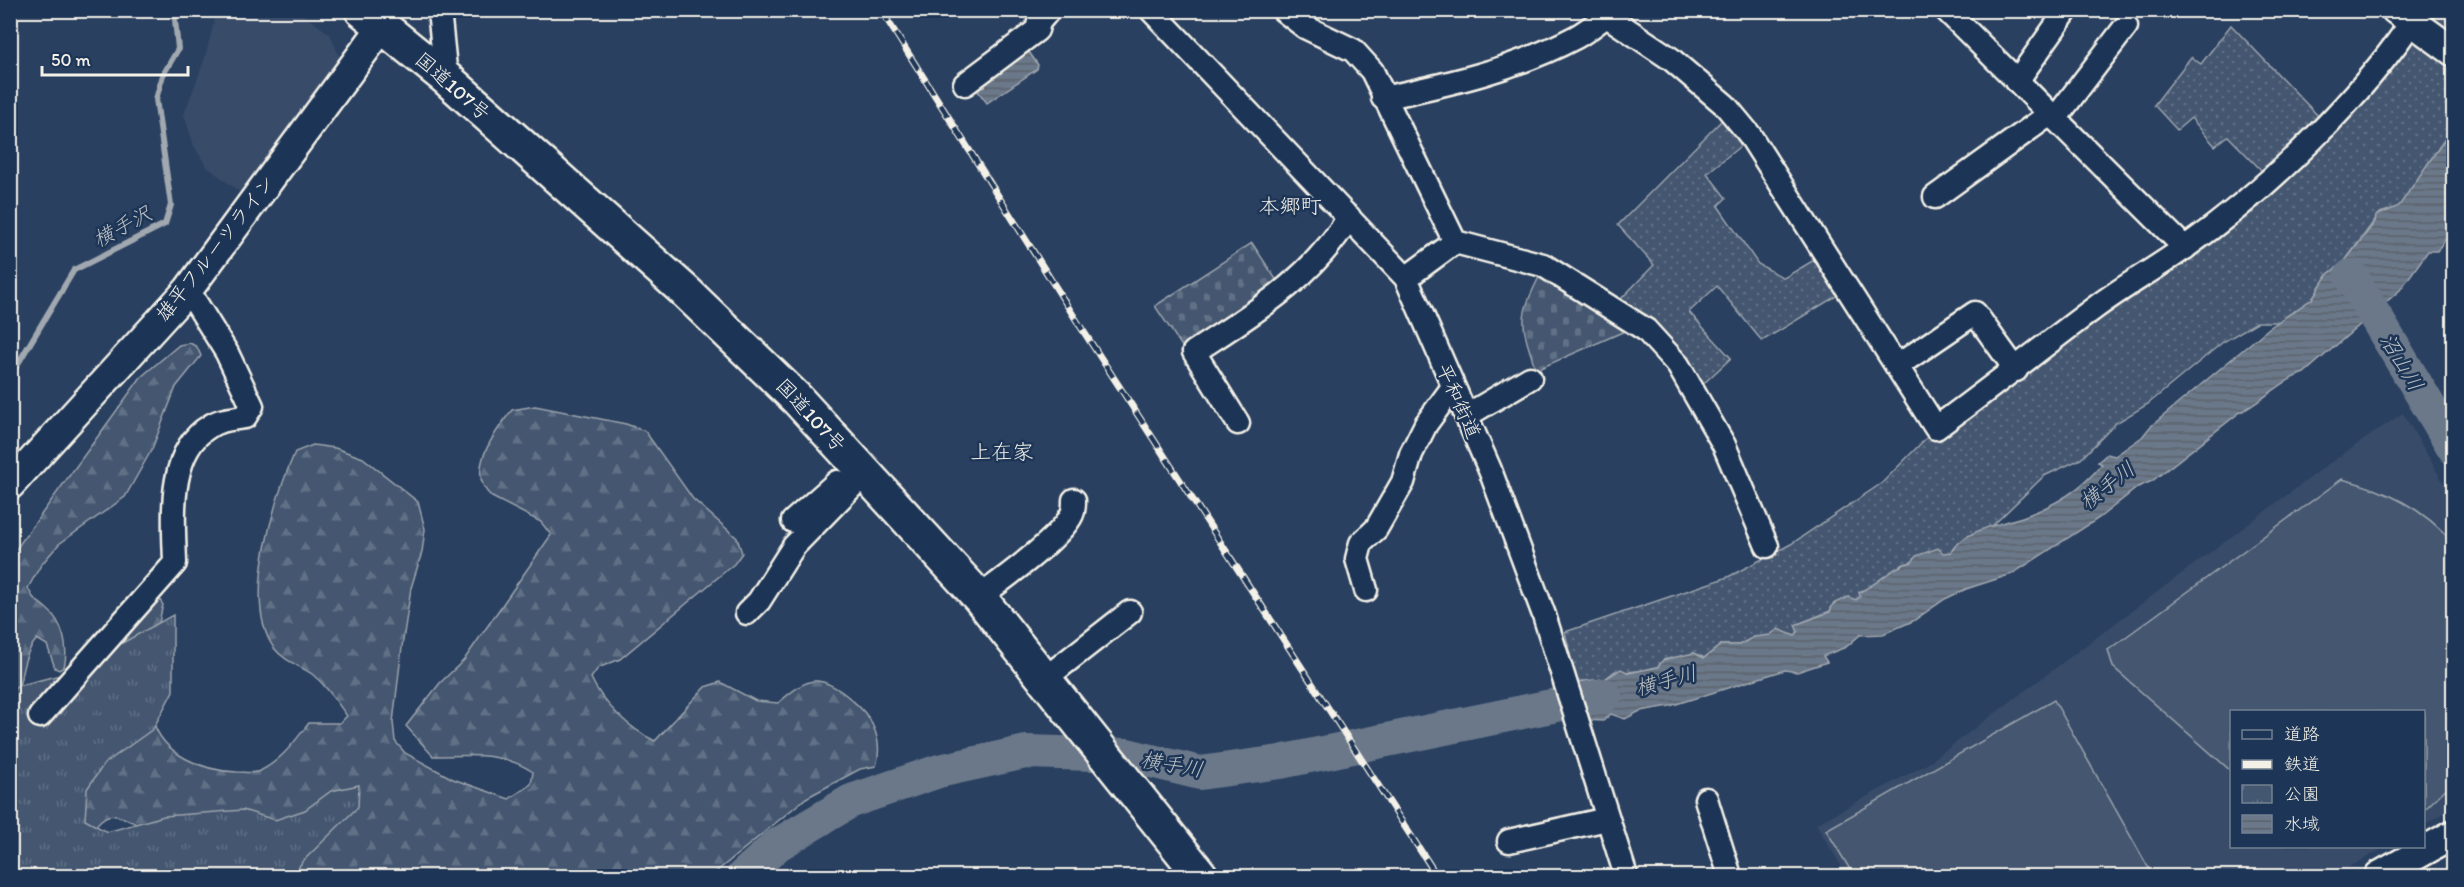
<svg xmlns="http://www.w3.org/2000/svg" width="2464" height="887" font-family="Itim,'Klee One',sans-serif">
<defs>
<pattern id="grass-dots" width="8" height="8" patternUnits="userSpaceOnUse" patternTransform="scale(1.5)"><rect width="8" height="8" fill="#445771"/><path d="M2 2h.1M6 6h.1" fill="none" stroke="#607085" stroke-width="1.8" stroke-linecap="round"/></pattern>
<pattern id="forest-firs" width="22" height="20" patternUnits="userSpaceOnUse" patternTransform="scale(1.5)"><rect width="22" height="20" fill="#445771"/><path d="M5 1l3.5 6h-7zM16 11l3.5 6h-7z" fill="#607085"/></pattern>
<pattern id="cemetery-stones" width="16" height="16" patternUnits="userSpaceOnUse" patternTransform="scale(1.5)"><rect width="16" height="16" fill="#445771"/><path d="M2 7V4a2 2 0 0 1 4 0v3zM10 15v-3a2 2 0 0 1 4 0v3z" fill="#607085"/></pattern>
<pattern id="park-tufts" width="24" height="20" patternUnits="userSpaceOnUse" patternTransform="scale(1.5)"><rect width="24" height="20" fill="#445771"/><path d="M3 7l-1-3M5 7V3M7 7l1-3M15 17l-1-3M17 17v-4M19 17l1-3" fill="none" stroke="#607085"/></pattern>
<pattern id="water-rules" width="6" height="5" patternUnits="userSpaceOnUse" patternTransform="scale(1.5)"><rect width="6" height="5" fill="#6a788a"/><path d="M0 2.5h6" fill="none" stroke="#5b626b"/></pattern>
</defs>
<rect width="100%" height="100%" fill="#2a4060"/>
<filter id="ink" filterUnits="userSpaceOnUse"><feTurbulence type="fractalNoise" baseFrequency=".0167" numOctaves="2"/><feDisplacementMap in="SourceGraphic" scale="12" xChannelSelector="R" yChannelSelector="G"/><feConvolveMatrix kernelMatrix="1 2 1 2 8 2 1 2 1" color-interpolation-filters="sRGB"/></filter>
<g filter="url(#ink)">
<g fill="#374c69">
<polygon points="212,11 298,11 330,34 340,58 244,195 207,167 194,146 184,114 204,61 214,22"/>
<polygon points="2403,413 2453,499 2453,808 2424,825 2424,712 2232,712 2232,846 2386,847 2333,876 1847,876 1816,824 1927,764 2327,465"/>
</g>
<g fill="url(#grass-dots)" stroke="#9ca4ac" stroke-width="1.5">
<path d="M2420,11H2453V127L2399,207L2380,213L2345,261L2327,275L2312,299L2278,322H2257L2223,342L2148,404L2116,423L2081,459L2044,476L1992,526L1973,534L1955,546L1951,552L1904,564L1876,586L1859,592L1861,597L1855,600L1848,597L1833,604L1830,611L1796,625L1798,632L1795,636L1754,637L1739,645H1721L1704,658L1694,653C1669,663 1642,675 1615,671L1605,679L1576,682L1565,632L1728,577L1791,544L1882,483L1936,428L2261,189Z"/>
<polygon points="2231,25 2321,119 2264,173 2228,136 2215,146 2191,118 2177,130 2154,105 2191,57 2201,64"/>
<polygon points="1722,120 1744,143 1707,173 1726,198 1718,206 1758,264 1784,278 1814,260 1838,295 1762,341 1717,286 1689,312 1731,358 1701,386 1618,302 1654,265 1618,225"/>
</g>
<g fill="url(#forest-firs)" stroke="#9ca4ac" stroke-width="1.5">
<path d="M190,343L197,347L201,356L176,387L152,449L125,497L59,544L41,565L28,588C35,603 36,599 47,609C63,622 69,648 64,667L59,670L55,668L47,645L37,639C18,660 24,687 11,710V556L141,377L179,345Z"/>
<path d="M535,406L626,424L645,431L693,499L737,538L742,553L734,564L620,659L598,668L591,678C603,704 630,729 655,741L705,687L720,682L756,701L778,703C788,695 803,680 817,681C835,682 867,710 873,726C879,739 880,753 876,766L860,769L806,798L711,876H96L141,827C98,800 104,826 75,846C56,859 31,867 11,876V744L158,597L163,605C157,626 148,700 153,720C162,755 204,771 237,772C245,772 253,774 260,771C282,760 294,742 309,723H340L347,716C336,701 327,686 312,674C300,666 283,660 274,648C241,602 275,498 295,452L313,445L335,448L363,458L418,502L425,529L422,552L411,588L402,647L393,722L395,741L405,753L453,779L509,799L531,784L533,772C502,751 469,756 433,756L406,726L440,683L464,660L551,535L541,522L492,497C464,473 494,433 512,410Z"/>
</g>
<g fill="url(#cemetery-stones)" stroke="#9ca4ac" stroke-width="1.5">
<polygon points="1252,243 1281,287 1185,351 1155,306"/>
<path d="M1541,273L1627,330L1536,370C1520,322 1518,319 1541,273Z"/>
</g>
<polygon fill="url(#park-tufts)" stroke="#9ca4ac" stroke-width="1.5" points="173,615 173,691 153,729 104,764 87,789 85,820 107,832 164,816 243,810 275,820 305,810 331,791 359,785 358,807 302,862 293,876 11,876 11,693 17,686 68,673"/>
<g fill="#445771" stroke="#9ca4ac" stroke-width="1.5">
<path d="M2342,479C2385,490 2424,508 2453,543V782L2424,810V712H2232L2231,771L2113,667L2108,650Z"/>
<polygon points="2054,700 2153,876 1854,876 1826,830"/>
</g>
<g fill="url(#water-rules)" stroke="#a1a8b0" stroke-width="1.5">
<polygon points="1027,49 1038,65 1037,69 987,103 974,86"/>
<path d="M2453,127V229L2437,251H2428L2400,290L2304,373C2280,381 2262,402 2239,413L2152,481L2138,487L2099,518L2012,574L1966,589L1945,599L1913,621L1883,634L1860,635L1846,647L1823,656L1827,662L1797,672L1785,670L1670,706L1640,711L1625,719L1611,714L1603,721L1587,720L1576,682L1605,679L1621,669L1629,673L1658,667L1663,660L1694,653L1704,658L1721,645H1739L1754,637L1770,635L1778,629L1795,636L1798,632L1795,625L1830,612L1833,604L1848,597L1856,600L1860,597L1859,592C1878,585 1891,566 1912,562L1916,556L1938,548L1943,553L1951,552C1967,528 2000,525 2025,516C2056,505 2082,489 2102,464L2098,462L2107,454L2115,456L2142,437L2150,427L2269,328L2312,299L2327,275L2345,261L2375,222L2376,216L2399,206Z"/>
</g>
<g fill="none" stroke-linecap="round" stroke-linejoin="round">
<polyline stroke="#a1a8b0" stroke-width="6" points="10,377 74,270 165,224 171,205 156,99 163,75 178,49 174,10"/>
<g stroke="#6a788a" stroke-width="34">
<polyline points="2351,276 2454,448"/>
<polyline points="743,876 777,845 851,801 939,771 1026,752 1127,755 1200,773 1280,762 1605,695"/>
</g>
<defs>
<g id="minor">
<polyline points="439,10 446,78"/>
<polyline points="1151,10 1406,278 1490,470 1544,615 1626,876"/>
<polyline points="1283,10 1305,27 1353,50 1372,71 1455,242 1543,265 1646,330 1678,365 1724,445 1767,546"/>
<path d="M1598,10L1671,59L1725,105L1749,134L1936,428C1990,389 2042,347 2096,307C2124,286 2155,269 2183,249C2269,189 2362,98 2420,10"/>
<polyline points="1946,10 2185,248"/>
<polyline points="2017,81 2067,10"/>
<polyline points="965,84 1037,30 1039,22 1049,10"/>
<path d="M1383,98C1449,84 1516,69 1576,37C1589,30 1601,19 1614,10"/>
<polyline points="2055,119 2126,26"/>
<polyline points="1935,197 2050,114"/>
<polyline points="1406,278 1455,242"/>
<polyline points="1897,366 1975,313 2016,370"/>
<polyline points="1466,416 1530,378"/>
<path d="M1238,423L1194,352C1253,313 1311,280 1349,217"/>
<polyline points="793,521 837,482"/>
<polyline points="1366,590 1357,559 1361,543 1376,529 1403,482 1411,454 1426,424 1453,387"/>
<path d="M979,597C1001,581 1062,537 1072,514C1074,510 1074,504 1074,500"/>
<polyline points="747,613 759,601 794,546 865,473"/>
<polyline points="1043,680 1130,612"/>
<path d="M40,716L175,563C174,520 166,452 210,426C220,419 233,419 245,417L252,406L227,353L188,290"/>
<polyline points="1706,799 1730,876"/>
<polyline points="1509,841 1607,819"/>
</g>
<g id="tertiary">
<polyline points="2396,10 2454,52"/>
<polyline points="10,485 188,290 382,27"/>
<polyline points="2379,876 2454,834"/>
</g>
<polyline id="trunk" points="362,10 446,78 685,291 797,399 979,597 1201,876"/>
</defs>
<use href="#minor" stroke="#f4f1e8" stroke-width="27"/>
<use href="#tertiary" stroke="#f4f1e8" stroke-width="33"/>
<use href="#trunk" stroke="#f4f1e8" stroke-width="38"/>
<use href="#minor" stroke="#1d3557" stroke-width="22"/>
<use href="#tertiary" stroke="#1d3557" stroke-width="28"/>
<use href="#trunk" stroke="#1d3557" stroke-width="33"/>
<defs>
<polyline id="rail" points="881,10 1082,329 1437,876"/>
</defs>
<use href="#rail" stroke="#f4f1e8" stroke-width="7"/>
<use href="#rail" stroke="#1d3557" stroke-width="4.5" stroke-dasharray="14" stroke-linecap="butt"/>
</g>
</g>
<g text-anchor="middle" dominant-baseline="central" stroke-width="5" stroke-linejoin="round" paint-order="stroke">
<g font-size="20" fill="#f4f1e8" stroke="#1d3557">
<text transform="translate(453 86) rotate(41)">国道107号</text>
<text transform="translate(215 248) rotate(-52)">雄平フルーツライン</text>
<text transform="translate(1459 401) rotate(66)">平和街道</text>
<text transform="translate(811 415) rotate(47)">国道107号</text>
</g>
<g font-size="21" fill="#f4f1e8" stroke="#1d3557">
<text x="1290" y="205">本郷町</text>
<text x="1002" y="451">上在家</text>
</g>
<g font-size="21" font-style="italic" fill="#bdc1c2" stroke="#1d3557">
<text transform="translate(122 226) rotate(-28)">横手沢</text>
<text transform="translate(2402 362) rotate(59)">沼山川</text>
<text transform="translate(2107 485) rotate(-38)">横手川</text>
<text transform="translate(1666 680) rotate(-15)">横手川</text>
<text transform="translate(1172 764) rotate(10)">横手川</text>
</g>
</g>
<rect width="2464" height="887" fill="none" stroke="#1d3557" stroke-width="36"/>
<rect x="18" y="18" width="2428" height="851" fill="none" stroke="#f4f1e8" stroke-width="2" filter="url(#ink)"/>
<rect x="2230" y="710" width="195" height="138" fill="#1d3557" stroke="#738091" stroke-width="1.5"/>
<rect x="2242" y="730" width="30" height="9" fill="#1d3557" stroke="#738091" stroke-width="1.5"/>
<text x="2284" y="740" font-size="18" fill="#f4f1e8">道路</text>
<rect x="2242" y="760" width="30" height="9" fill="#f4f1e8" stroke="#738091" stroke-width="1.5"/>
<text x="2284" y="770" font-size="18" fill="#f4f1e8">鉄道</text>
<rect x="2242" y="785" width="30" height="18" fill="url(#park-tufts)" stroke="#738091" stroke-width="1.5"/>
<text x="2284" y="800" font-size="18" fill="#f4f1e8">公園</text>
<rect x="2242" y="815" width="30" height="18" fill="url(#water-rules)" stroke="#738091" stroke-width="1.5"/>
<text x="2284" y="830" font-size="18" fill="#f4f1e8">水域</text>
<path d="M42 66v9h146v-9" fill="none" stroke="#f4f1e8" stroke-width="3"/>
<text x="51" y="66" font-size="18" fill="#f4f1e8" stroke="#1d3557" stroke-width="4.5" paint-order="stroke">50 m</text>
</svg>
